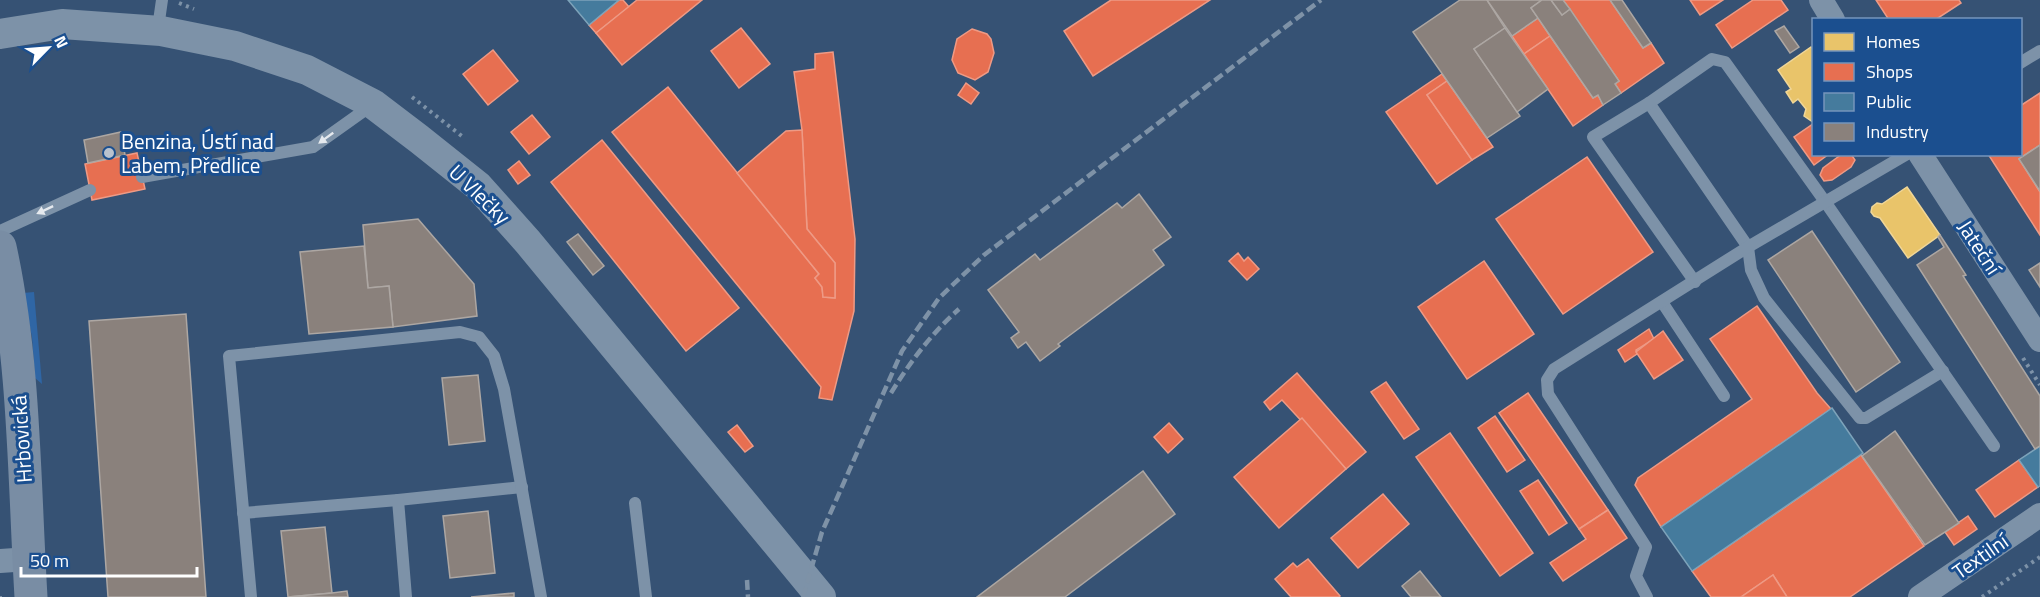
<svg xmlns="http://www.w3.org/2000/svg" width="2040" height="597" font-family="'Titillium Web',sans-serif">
<rect width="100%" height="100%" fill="#365274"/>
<polygon fill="#2f66a5" points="34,292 42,384 35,378 32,337 23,293"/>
<g fill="#e9c46a" stroke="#f0d697" stroke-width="1.5">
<polygon points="1811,47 1814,51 1813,122 1804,116 1806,109 1798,99 1793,103 1786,92 1791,89 1778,70"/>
<polygon points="1907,187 1940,235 1908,258 1880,218 1874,216 1871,212 1872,207 1877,203 1882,204"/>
</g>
<g fill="#e76f51" stroke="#ee9a85" stroke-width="1.5">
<polygon points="619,0 623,0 629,7 596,33 589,25"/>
<polygon points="637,0 702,0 622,65 596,33"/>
<polygon points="1111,0 1210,0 1093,76 1064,31"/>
<polygon points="1563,0 1610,0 1643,48 1651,43 1664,63 1621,93 1615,84 1619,81"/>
<polygon points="1690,0 1723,0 1700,15"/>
<polygon points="1753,0 1781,0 1788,10 1732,48 1716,25"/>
<polygon points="1876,0 1959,0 1961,3 1935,20 1889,20"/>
<polygon points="1538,18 1550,36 1524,54 1512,36"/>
<polygon points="741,28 770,64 739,88 711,51"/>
<polygon points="972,29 987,34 991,39 994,53 988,72 975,80 958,73 952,60 957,39"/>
<polygon points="1550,36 1593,98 1598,95 1603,105 1573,126 1524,54"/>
<polygon points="493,50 518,81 488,105 463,74"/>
<polygon points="833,52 855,239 854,311 832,400 819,398 821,387 612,132 668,87 819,274 815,278 822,287 823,297 835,298 835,263 807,229 802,130 794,72 815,69 815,54"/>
<polygon points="1442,74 1447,81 1427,95 1472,160 1437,184 1386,112"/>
<polygon points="1447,81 1493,147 1472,160 1427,95"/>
<polygon points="966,83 979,93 971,104 958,95"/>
<polygon points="2040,93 2040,145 2019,159 2040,192 2040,235 1988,154 2020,154 2020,106"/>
<polygon points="532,115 550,137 529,154 511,132"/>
<polygon points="1813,124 1814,154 1829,154 1814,165 1794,137"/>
<polygon points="802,130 807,229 835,263 835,298 823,297 822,287 815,278 819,274 737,173 786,131"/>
<polygon points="602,140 739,308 686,351 551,182"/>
<polygon points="137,153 145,189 92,200 85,164"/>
<polygon points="1842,154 1851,154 1855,160 1851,167 1832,180 1824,181 1820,175 1823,168"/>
<polygon points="1587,157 1653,252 1563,314 1496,219"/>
<polygon points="519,161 530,175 518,184 508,170"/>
<polygon points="1238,253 1244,261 1248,257 1259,269 1247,280 1229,261"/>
<polygon points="1484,261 1534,334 1467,379 1418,307"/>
<polygon points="1757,306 1817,393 1831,409 1661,527 1635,485 1638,478 1752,399 1710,339"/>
<polygon points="1649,329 1654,339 1636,350 1637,354 1625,362 1618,350"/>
<polygon points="1663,331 1683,360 1654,379 1636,352"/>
<polygon points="1297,373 1366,452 1346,469 1282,400 1270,410 1264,402"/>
<polygon points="1386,382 1419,429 1404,439 1371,392"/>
<polygon points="1528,393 1608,510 1579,529 1499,413"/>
<polygon points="1495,416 1525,460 1507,472 1478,428"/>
<polygon points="1302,418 1346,469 1279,528 1234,477"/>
<polygon points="1169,423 1183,439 1168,453 1154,437"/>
<polygon points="737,425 753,446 745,452 728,432"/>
<polygon points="1450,433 1533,553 1500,576 1416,457"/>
<polygon points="1861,455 1924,546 1850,597 1787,597 1773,575 1741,597 1711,597 1692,571"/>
<polygon points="2019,460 2038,487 1995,517 1976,490"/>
<polygon points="1538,480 1567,523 1549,535 1520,491"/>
<polygon points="1383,494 1409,524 1358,568 1331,538"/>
<polygon points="1608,510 1627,538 1563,581 1550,563 1586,539 1579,529"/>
<polygon points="1968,516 1977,529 1954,545 1945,532"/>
<polygon points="1308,559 1340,596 1339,597 1291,597 1275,579 1293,563 1297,567"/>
<polygon points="1773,575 1787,597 1741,597"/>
</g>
<g fill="#457b9d" stroke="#7da3ba" stroke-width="1.5">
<polygon points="568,0 619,0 589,25"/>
<polygon points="1832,408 1863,453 1692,571 1661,527"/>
<polygon points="2040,446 2040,486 2038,487 2019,460"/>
</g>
<g fill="#8a817c" stroke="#ada7a3" stroke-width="1.5">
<polygon points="1460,0 1487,0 1505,28 1474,49 1520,116 1487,138 1413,32"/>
<polygon points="1487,0 1542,0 1531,8 1538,18 1512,36"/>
<polygon points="1542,0 1551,0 1562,15 1570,9 1619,81 1615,84 1621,93 1603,105 1598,95 1593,98 1531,8"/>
<polygon points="1551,0 1563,0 1570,9 1562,15"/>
<polygon points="1610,0 1622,0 1651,43 1643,48"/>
<polygon points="1784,26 1799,47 1790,53 1775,31"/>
<polygon points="1505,28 1548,89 1517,112 1474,49"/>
<polygon points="121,132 125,155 88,163 84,140"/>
<polygon points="2040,145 2040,191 2019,159"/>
<polygon points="1139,194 1171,237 1153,250 1164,265 1058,344 1060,346 1040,361 1026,342 1018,348 1011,338 1019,332 988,290 1035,254 1040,260 1117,203 1122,208"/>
<polygon points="418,219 474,284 477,316 393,327 389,286 368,288 363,225"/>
<polygon points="1812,231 1900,362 1856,392 1768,260"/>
<polygon points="578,234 604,266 593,275 567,242"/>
<polygon points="1940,235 1966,275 1963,276 2040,396 2040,446 2035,449 1917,265 1944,247 1938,237"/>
<polygon points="364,246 368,288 389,286 393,327 309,334 300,252"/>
<polygon points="2040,263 2040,287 2029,270"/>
<polygon points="186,314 206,597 108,597 89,321"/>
<polygon points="478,375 485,441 449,445 442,378"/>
<polygon points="1895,431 1959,523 1925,545 1862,456"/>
<polygon points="1143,471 1175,514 1065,597 977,597"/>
<polygon points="488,511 495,573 450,578 443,516"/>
<polygon points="325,527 332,593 288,597 281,531"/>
<polygon points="1420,571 1441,597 1411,597 1402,586"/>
<polygon points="347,591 348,597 288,597 332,593"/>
<polygon points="514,593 514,597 471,597"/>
</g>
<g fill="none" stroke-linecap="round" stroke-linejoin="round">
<g stroke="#7d92a8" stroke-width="4" stroke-dasharray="3 4.5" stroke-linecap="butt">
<polyline points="179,3 194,9"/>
<polyline points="412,97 463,137"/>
<polyline points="2023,358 2040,385"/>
<polyline points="0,596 0,597"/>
<polyline points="1982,597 2040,557"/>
</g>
<g stroke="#7d92a8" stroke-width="12">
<polyline points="161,29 159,21 162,0"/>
<polyline points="2020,63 2040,51"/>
<polyline points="1649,103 1748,247 1751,270 1764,298 1860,418 1866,418 1943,371"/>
<polyline points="142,177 313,147 372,105"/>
<polyline points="0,231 90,190"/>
<polyline points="1695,282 1593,137 1649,103 1712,59 1725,62 1826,203 1994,446"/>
<polyline points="1662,302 1724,396"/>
<polyline points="398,500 522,487"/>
<polyline points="635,503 646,597"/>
<polyline points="243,513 398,500 406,597"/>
<polyline points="251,597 229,356 460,332 479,337 494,356 504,389 541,597"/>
<polyline points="1647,597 1636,576 1646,547 1548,394 1547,380 1554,369 1748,247 1907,154"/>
</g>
<g stroke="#7d92a8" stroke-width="24">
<polyline points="1821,0 1833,20"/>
<polyline points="1920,154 2040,340"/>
<polyline points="0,561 29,559"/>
<polyline points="1920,597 2040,515"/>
</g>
<polyline stroke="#7d92a8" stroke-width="30" points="0,34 62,24 161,31 235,46 307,70 373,104 419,139 478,186 528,242 821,597"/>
<path stroke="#798da4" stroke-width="33" d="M0,247C25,361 24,481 31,597"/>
<g stroke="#7e92a7" stroke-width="4.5" stroke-dasharray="10 4.5" stroke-linecap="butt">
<path d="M891,393C910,362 931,334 959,309"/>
<polyline points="747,580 748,597"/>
<polyline points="803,597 822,532 902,351 939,298 984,255 1321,0"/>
</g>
</g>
<defs><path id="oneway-solid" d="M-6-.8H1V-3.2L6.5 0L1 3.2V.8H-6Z" transform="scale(1.5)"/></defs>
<g fill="#e5e9ee">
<use href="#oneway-solid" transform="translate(326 138) rotate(144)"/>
<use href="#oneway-solid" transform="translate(45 210) rotate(155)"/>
</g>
<circle fill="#b9c2ce" stroke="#1b4f8f" stroke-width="2" cx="109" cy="153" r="6"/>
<g text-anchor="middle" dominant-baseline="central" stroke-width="6" stroke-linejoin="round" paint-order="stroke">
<g font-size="21" fill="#fff" stroke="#1b4f8f" text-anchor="start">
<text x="121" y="141">Benzina, Ústí nad<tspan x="121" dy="24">Labem, Předlice</tspan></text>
</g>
<g font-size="21" fill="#fff" stroke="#1b4f8f">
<text transform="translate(480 194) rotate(44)">U Vlečky</text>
<text transform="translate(1980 247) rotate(57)">Jateční</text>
<text transform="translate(21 439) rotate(-94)">Hrbovická</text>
<text transform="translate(1980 556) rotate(-35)">Textilní</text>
</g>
</g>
<rect x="1812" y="18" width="210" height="138" fill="#1b4f8f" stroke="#7695bc" stroke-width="1.5"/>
<rect x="1824" y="33" width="30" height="18" fill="#e9c46a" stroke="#7695bc" stroke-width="1.5"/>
<text x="1866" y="48" font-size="18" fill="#ffffff">Homes</text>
<rect x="1824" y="63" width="30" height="18" fill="#e76f51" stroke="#7695bc" stroke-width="1.5"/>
<text x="1866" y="78" font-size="18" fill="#ffffff">Shops</text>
<rect x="1824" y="93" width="30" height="18" fill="#457b9d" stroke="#7695bc" stroke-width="1.5"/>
<text x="1866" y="108" font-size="18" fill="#ffffff">Public</text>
<rect x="1824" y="123" width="30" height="18" fill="#8a817c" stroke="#7695bc" stroke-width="1.5"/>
<text x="1866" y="138" font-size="18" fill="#ffffff">Industry</text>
<g transform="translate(48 48) rotate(65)" stroke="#1b4f8f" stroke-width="4.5" paint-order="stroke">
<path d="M0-4.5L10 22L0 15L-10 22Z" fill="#ffffff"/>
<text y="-9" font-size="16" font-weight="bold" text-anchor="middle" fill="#ffffff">N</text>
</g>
<path d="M21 567v9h176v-9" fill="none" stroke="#ffffff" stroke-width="3"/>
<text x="30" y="567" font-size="18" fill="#ffffff" stroke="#1b4f8f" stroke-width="4.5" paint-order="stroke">50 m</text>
</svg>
